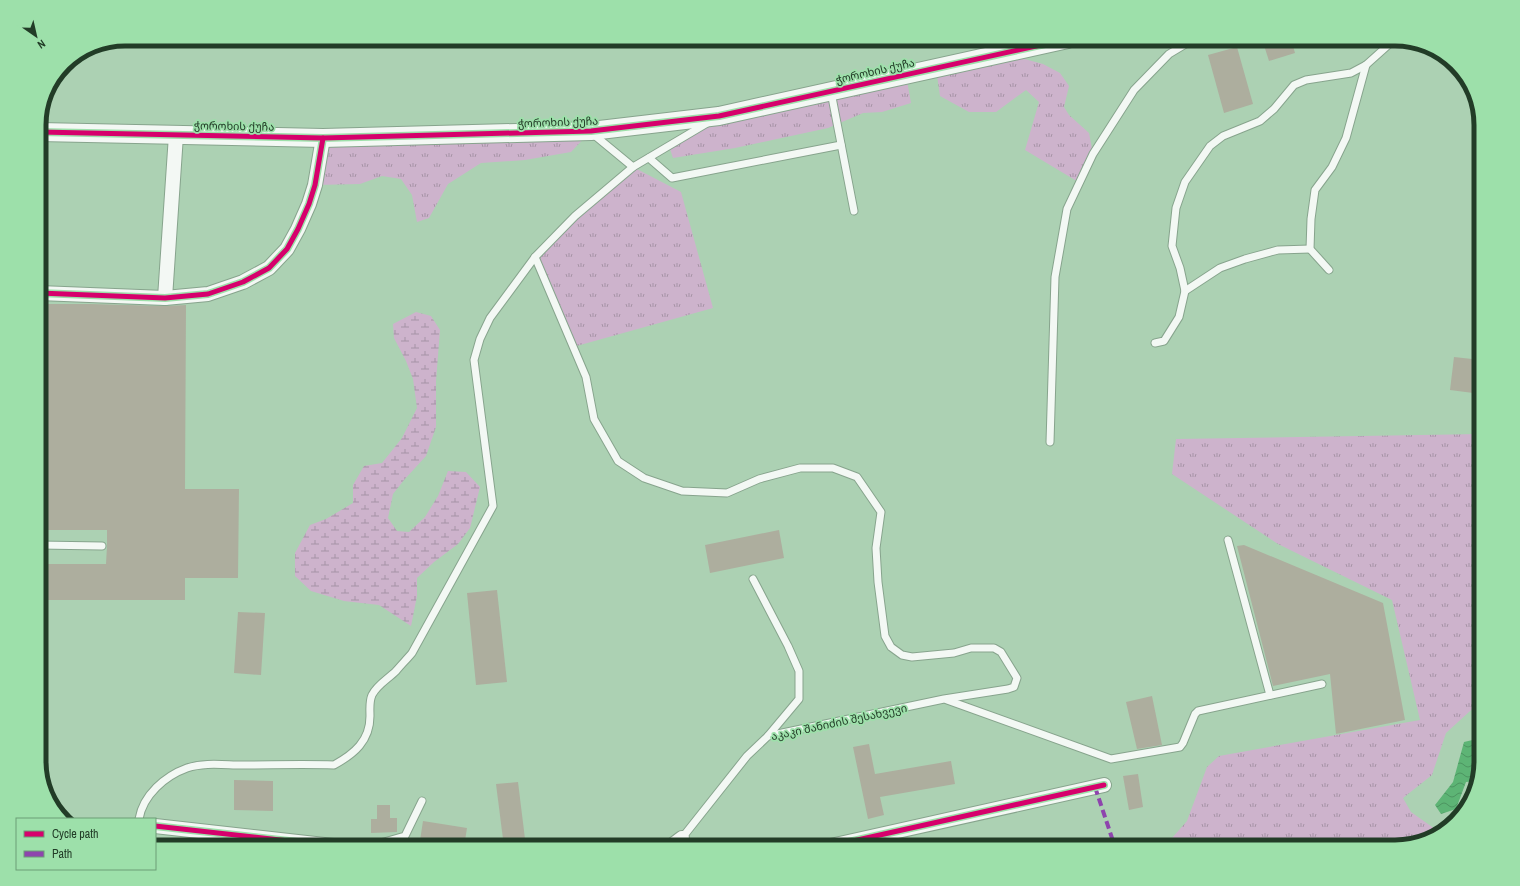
<svg xmlns="http://www.w3.org/2000/svg" width="1520" height="886" font-family="'Archivo Narrow','Noto Sans Georgian',sans-serif">
<defs>
<pattern id="grass-tufts" width="24" height="20" patternUnits="userSpaceOnUse"><rect width="24" height="20" fill="#cdb3cc"/><path d="M3 7l-1-3M5 7V3M7 7l1-3M15 17l-1-3M17 17v-4M19 17l1-3" fill="none" stroke="#a693a6"/></pattern>
<pattern id="wetland-marsh" width="20" height="14" patternUnits="userSpaceOnUse"><rect width="20" height="14" fill="#cdb3cc"/><path d="M1 5h8M5 5V1M11 12h8M15 12V8" fill="none" stroke="#a693a6"/></pattern>
<pattern id="water-waves" width="16" height="10" patternUnits="userSpaceOnUse"><rect width="16" height="10" fill="#5db475"/><path d="M0 5q4-4 8 0t8 0" fill="none" stroke="#4c9460"/></pattern>
</defs>
<rect width="100%" height="100%" fill="#acd1b3"/>
<g fill="url(#grass-tufts)">
<polygon points="1017,57 1043,64 1060,73 1069,86 1064,107 1069,115 1089,133 1093,154 1080,183 1025,150 1039,102 1026,90 996,112 969,112 940,96 936,68"/>
<polygon points="906,75 911,103 882,112 863,113 828,128 735,148 673,158 669,146 719,116"/>
<polygon points="591,131 571,152 525,160 481,163 448,184 429,218 417,222 412,195 401,179 382,176 360,184 315,185 323,138"/>
<polygon points="633,167 681,192 713,308 573,347 535,257"/>
<polygon points="1481,434 1481,701 1446,733 1432,775 1403,798 1411,812 1435,829 1442,832 1438,835 1395,847 1154,847 1162,845 1172,838 1187,821 1207,767 1219,756 1420,720 1392,600 1278,544 1172,474 1176,439"/>
</g>
<polygon fill="url(#wetland-marsh)" points="416,312 431,316 440,330 436,381 436,427 426,456 404,480 393,494 388,518 397,531 409,532 425,517 438,496 448,471 466,472 480,487 470,528 458,544 434,562 417,578 417,596 411,626 379,605 344,601 311,591 295,576 295,553 310,525 326,519 353,503 353,485 364,466 382,463 402,438 417,408 413,379 406,361 394,338 393,324"/>
<polygon fill="url(#water-waves)" points="1481,738 1481,761 1476,781 1466,782 1456,809 1441,814 1435,805 1453,782 1464,742"/>
<g fill="#adae9e">
<polygon points="1262,39 1291,39 1295,53 1269,61"/>
<polygon points="1237,47 1253,104 1224,113 1208,55"/>
<polygon points="39,304 90,304 165,306 186,305 185,489 239,489 238,578 185,578 185,600 39,600 39,564 106,564 107,546 107,530 42,530 42,504 39,504"/>
<polygon points="1454,357 1481,360 1481,394 1450,390"/>
<polygon points="779,530 784,558 710,573 705,545"/>
<polygon points="1244,545 1383,603 1405,720 1336,734 1330,674 1273,686 1237,546"/>
<polygon points="497,590 507,682 476,685 467,593"/>
<polygon points="238,612 265,613 261,675 234,673"/>
<polygon points="1152,696 1162,745 1137,749 1126,702"/>
<polygon points="869,744 875,774 951,761 955,784 880,797 884,815 868,819 853,747"/>
<polygon points="1138,774 1143,807 1129,810 1123,776"/>
<polygon points="234,780 273,781 273,811 234,810"/>
<polygon points="518,782 526,847 504,847 496,784"/>
<polygon points="377,805 390,805 390,818 397,818 397,832 371,833 371,819 377,819"/>
<polygon points="423,821 467,828 464,847 419,847"/>
</g>
<g fill="none" stroke-linecap="round" stroke-linejoin="round">
<defs>
<g id="service">
<polyline points="831,92 854,211"/>
<polyline points="593,134 633,167"/>
<polyline points="649,158 672,178 841,145"/>
<polyline points="535,257 586,377 594,419 618,461 644,478 682,491 727,493 759,479 800,468 833,468 857,477 881,512 876,548 878,582 885,636 891,647 902,655 912,657 954,653 971,648 994,648 1001,652 1017,678 1014,687 1008,689 944,699 768,736 747,756 682,838"/>
<polyline points="1329,270 1310,249 1311,219 1315,190 1332,167 1346,138 1366,65"/>
<polyline points="1185,291 1220,268 1245,259 1278,250 1310,249"/>
<polyline points="1155,343 1164,341 1179,317 1185,291 1180,268 1172,246 1176,208 1185,182 1210,146 1223,136 1260,121 1274,109 1294,85 1306,80 1351,73 1366,65 1395,39"/>
<polyline points="1050,442 1055,277 1067,209 1093,154 1134,90 1169,54 1194,39"/>
<polyline points="1228,540 1270,695"/>
<polyline points="39,545 102,546"/>
<polyline points="753,579 788,646 799,671 799,699 768,736"/>
<polyline points="947,700 1111,759 1180,747 1183,743 1195,714 1198,711 1322,684"/>
<path d="M139,819C143,795 165,776 187,768C204,762 225,765 242,765C272,765 303,764 334,765C354,754 370,741 370,716C370,709 369,702 372,695C377,685 388,679 396,671C401,665 407,659 412,653L493,506L474,360L480,339L490,318L535,257L575,216L633,167L709,122"/>
<polyline points="372,847 384,842 405,836 422,801"/>
</g>
<g id="minor">
<polyline points="39,293 165,298 208,294 243,282 269,268 287,249 298,229 309,204 315,185 323,138"/>
<polyline points="165,298 176,135"/>
<polyline points="155,826 342,847"/>
<polyline points="670,847 682,838"/>
<polyline points="826,847 1104,785"/>
</g>
<polyline id="tertiary" points="39,132 323,138 591,131 719,116 1068,39"/>
</defs>
<use href="#service" stroke="#87a48d" stroke-width="9"/>
<use href="#minor" stroke="#87a48d" stroke-width="16"/>
<use href="#tertiary" stroke="#87a48d" stroke-width="20"/>
<use href="#service" stroke="#f3f8f4" stroke-width="7"/>
<use href="#minor" stroke="#f3f8f4" stroke-width="14"/>
<use href="#tertiary" stroke="#f3f8f4" stroke-width="18"/>
<polyline stroke="#8e44ad" stroke-width="4" stroke-dasharray="8 4" stroke-linecap="butt" points="1095,787 1115,847"/>
<defs>
<g id="cycleway">
<polyline points="39,132 323,138 591,131 719,116 1068,39"/>
<polyline points="39,293 165,298 208,294 243,282 269,268 287,249 298,229 309,204 315,185 323,138"/>
<polyline points="155,826 342,847"/>
<polyline points="826,847 1104,785"/>
</g>
</defs>
<use href="#cycleway" stroke="#9de0aa" stroke-width="8"/>
<use href="#cycleway" stroke="#d6006c" stroke-width="5"/>
</g>
<g text-anchor="middle" dominant-baseline="central" stroke-width="3.5" stroke-linejoin="round" paint-order="stroke">
<g font-size="11" fill="#223c27" stroke="#9de0aa">
<text transform="translate(875 71) rotate(-13)">ჭოროხის ქუჩა</text>
<text transform="translate(558 122) rotate(-2)">ჭოროხის ქუჩა</text>
<text transform="translate(234 126) rotate(1)">ჭოროხის ქუჩა</text>
<text transform="translate(839 722) rotate(-12)">აკაკი შანიძის შესახვევი</text>
</g>
</g>
<path d="M0 0H1520V886H0ZM125 46H1395A79 79 0 0 1 1474 125V761A79 79 0 0 1 1395 840H125A79 79 0 0 1 46 761V125A79 79 0 0 1 125 46Z" fill="#9de0aa" fill-rule="evenodd"/>
<path fill="none" stroke="#223c27" stroke-width="5" d="M125 46H1395A79 79 0 0 1 1474 125V761A79 79 0 0 1 1395 840H125A79 79 0 0 1 46 761V125A79 79 0 0 1 125 46Z"/>
<rect x="16" y="818" width="140" height="52" fill="#9de0aa" stroke="#6c9e76"/>
<rect x="24" y="831" width="20" height="6" fill="#d6006c" stroke="#6c9e76"/>
<text x="52" y="838" font-size="12" fill="#223c27">Cycle path</text>
<rect x="24" y="851" width="20" height="6" fill="#8e44ad" stroke="#6c9e76"/>
<text x="52" y="858" font-size="12" fill="#223c27">Path</text>
<g transform="translate(36 36) rotate(146)" stroke="#9de0aa" stroke-width="3" paint-order="stroke">
<path d="M0-3L7 15L0 10L-7 15Z" fill="#223c27"/>
<text y="-6" font-size="11" font-weight="bold" text-anchor="middle" fill="#223c27">N</text>
</g>
</svg>
